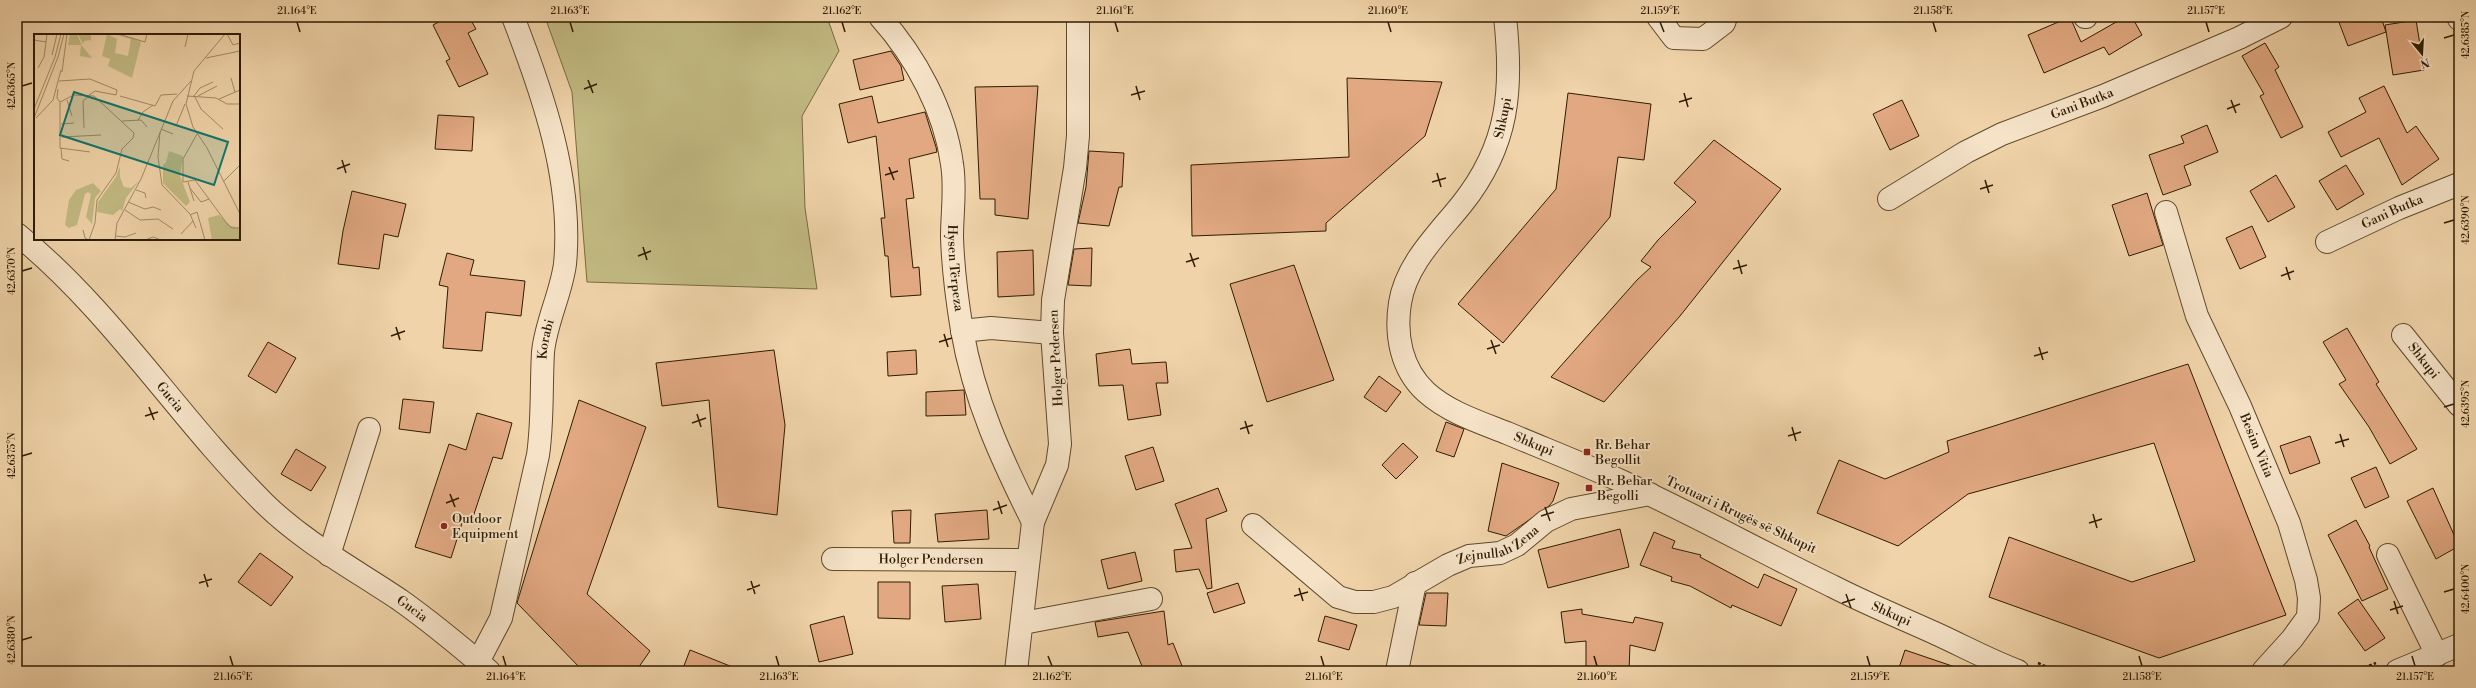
<svg xmlns="http://www.w3.org/2000/svg" width="2476" height="688" font-family="'Libre Bodoni',serif">
<rect width="100%" height="100%" fill="#f0d3a9"/>
<filter id="stains"><feTurbulence type="fractalNoise" baseFrequency=".005" numOctaves="4"/><feColorMatrix values="0 0 0 0 .2 0 0 0 0 .09 0 0 0 0 .02 0 0 0 .5 -.17"/></filter>
<radialGradient id="worn" r=".72"><stop offset=".6" stop-color="#630" stop-opacity="0"/><stop offset="1" stop-color="#630" stop-opacity=".3"/></radialGradient>
<polygon fill="#c2ba82" stroke="#786b41" points="545,17 827,17 839,51 802,116 805,208 817,289 587,282 572,92"/>
<g fill="#e1a881" stroke="#2f1c00">
<polygon points="448,17 469,17 476,29 468,33 488,74 459,87 446,61 450,59 433,25"/>
<polygon points="2070,17 2081,42 2125,17 2132,17 2142,35 2109,55 2104,47 2044,73 2028,35"/>
<polygon points="2337,17 2381,17 2386,32 2348,46"/>
<polygon points="2416,20 2424,70 2393,75 2385,25"/>
<polygon points="2265,43 2279,67 2275,70 2303,127 2281,138 2260,96 2264,94 2242,56"/>
<polygon points="891,51 901,66 904,80 860,90 853,60"/>
<polygon points="1347,78 1442,82 1425,136 1326,223 1326,231 1192,236 1191,165 1349,157"/>
<polygon points="1038,86 1028,219 995,215 995,199 980,199 975,87"/>
<polygon points="2384,86 2407,133 2416,126 2439,159 2402,185 2379,138 2341,157 2328,132 2366,112 2359,98"/>
<polygon points="1568,93 1651,104 1644,160 1618,157 1610,217 1503,343 1458,304 1556,189"/>
<polygon points="872,96 878,123 925,112 936,147 937,152 909,159 914,198 906,199 913,268 919,267 921,295 891,297 888,256 885,256 881,218 885,218 876,136 848,143 839,104"/>
<polygon points="1902,100 1919,136 1890,150 1873,114"/>
<polygon points="438,115 474,117 472,151 435,149"/>
<polygon points="2207,125 2218,152 2184,166 2191,185 2163,195 2149,155 2184,143 2181,136"/>
<polygon points="1714,140 1781,189 1680,316 1604,402 1551,377 1637,280 1651,267 1641,261 1658,240 1696,202 1674,183"/>
<polygon points="1089,151 1124,153 1122,187 1119,187 1109,226 1078,223 1086,187"/>
<polygon points="2346,165 2364,194 2337,210 2319,181"/>
<polygon points="2276,175 2295,207 2268,222 2250,191"/>
<polygon points="352,191 406,204 398,237 384,234 379,269 338,264 343,231"/>
<polygon points="2147,193 2163,245 2129,256 2112,205"/>
<polygon points="2252,226 2266,257 2240,269 2226,238"/>
<polygon points="1092,248 1091,286 1068,285 1074,249"/>
<polygon points="1033,250 1034,295 998,297 997,252"/>
<polygon points="447,253 474,260 470,275 525,281 521,316 486,312 482,351 443,348 448,287 439,285"/>
<polygon points="1294,265 1334,380 1267,402 1230,284"/>
<polygon points="2347,328 2379,382 2376,384 2417,449 2390,464 2369,427 2339,384 2346,380 2323,342"/>
<polygon points="268,342 296,358 276,393 248,376"/>
<polygon points="1130,349 1132,364 1166,362 1168,383 1156,383 1161,415 1128,420 1123,385 1099,386 1096,354"/>
<polygon points="774,350 785,425 777,515 718,507 709,400 662,406 656,363"/>
<polygon points="916,350 917,374 888,376 887,352"/>
<polygon points="2188,364 2286,615 2159,658 1989,597 2009,537 2132,582 2195,561 2154,443 1968,494 1898,546 1817,513 1839,460 1885,479 1949,452 1947,441"/>
<polygon points="1379,376 1401,392 1386,412 1364,397"/>
<polygon points="964,390 966,415 926,416 926,392"/>
<polygon points="403,399 434,402 430,433 399,429"/>
<polygon points="579,400 646,427 587,594 650,651 636,671 583,671 517,603"/>
<polygon points="477,413 512,423 502,459 493,457 472,520 464,517 451,558 415,547 449,444 466,450"/>
<polygon points="1446,422 1464,429 1454,457 1436,451"/>
<polygon points="2310,436 2320,463 2290,474 2280,446"/>
<polygon points="1403,443 1418,457 1396,479 1382,465"/>
<polygon points="1153,447 1164,481 1136,490 1125,456"/>
<polygon points="296,449 326,467 311,491 281,474"/>
<polygon points="1502,463 1559,483 1553,501 1549,506 1506,536 1488,531"/>
<polygon points="2376,467 2389,497 2365,508 2351,478"/>
<polygon points="1218,488 1227,511 1206,519 1212,588 1207,589 1199,569 1176,572 1174,550 1192,548 1175,504"/>
<polygon points="2433,488 2459,546 2436,559 2407,501"/>
<polygon points="911,510 910,543 894,543 892,511"/>
<polygon points="987,510 989,539 938,542 935,514"/>
<polygon points="2356,520 2370,546 2369,547 2388,589 2362,601 2328,535"/>
<polygon points="1620,529 1629,567 1548,588 1538,550"/>
<polygon points="1654,532 1675,541 1672,548 1701,555 1700,557 1758,588 1764,574 1797,589 1781,626 1732,605 1731,608 1690,586 1671,581 1672,577 1640,565"/>
<polygon points="1135,552 1142,581 1108,589 1101,560"/>
<polygon points="260,553 293,577 271,606 238,582"/>
<polygon points="878,582 910,582 910,619 878,618"/>
<polygon points="1238,583 1245,603 1214,613 1207,593"/>
<polygon points="978,584 981,619 945,622 942,586"/>
<polygon points="1426,593 1448,593 1446,626 1419,625"/>
<polygon points="2358,599 2385,638 2365,651 2338,613"/>
<polygon points="1582,609 1582,614 1633,623 1635,617 1663,623 1655,651 1630,645 1629,671 1586,671 1586,641 1565,643 1561,612"/>
<polygon points="1164,611 1168,645 1173,643 1184,671 1144,671 1128,632 1098,637 1095,622"/>
<polygon points="844,616 853,654 819,662 810,625"/>
<polygon points="1325,616 1357,625 1349,650 1318,641"/>
<polygon points="690,650 740,670 740,671 682,671"/>
<polygon points="1905,650 1958,668 1958,671 1898,671"/>
</g>
<g fill="none" stroke-linecap="round" stroke-linejoin="round">
<defs>
<g id="minor">
<path id="s1" d="M880,17C916,57 945,111 952,164C956,188 952,213 952,237C953,268 957,300 962,330C974,400 1002,460 1033,522"/>
<path id="s2" d="M1505,17C1513,89 1509,145 1462,204C1438,234 1406,264 1400,303C1395,335 1401,369 1426,392C1448,412 1479,422 1507,433C1545,449 1583,464 1621,481C1692,513 1761,552 1832,586C1867,604 1904,619 1939,635C1965,647 1991,661 2018,671"/>
<polyline points="1658,17 1674,38 1703,39 1724,23 1726,17"/>
<polyline points="2085,17 2086,17"/>
<polyline points="2458,17 2459,19"/>
<path id="s3" d="M1889,199L1966,152L2002,134L2103,96L2239,38L2281,17"/>
<path id="s4" d="M2166,212L2197,316L2240,406L2289,523L2306,580L2309,598L2308,617L2292,639L2263,671"/>
<path id="s5" d="M17,234C113,312 178,418 265,504C305,543 354,569 400,600C431,622 460,646 489,671"/>
<path id="s6" d="M2327,242L2399,208L2459,184"/>
<polyline points="962,331 991,328 1052,333"/>
<path id="s7" d="M2403,335L2459,405"/>
<path id="s8" d="M1253,525L1338,597L1355,602H1374L1393,597L1448,565L1469,556L1500,553L1517,545L1546,521L1571,509L1650,494"/>
<polyline points="329,555 369,429"/>
<polyline points="2388,555 2437,655"/>
<path id="s9" d="M833,559L1028,560"/>
<polyline points="1023,623 1151,599"/>
<path id="s10" d="M478,662L501,618L538,455C543,421 541,387 543,352C546,322 561,294 565,264C573,180 543,94 513,17"/>
<polyline points="1016,671 1033,522 1057,465 1060,444 1052,333 1053,300 1075,168 1078,136 1078,17"/>
<polyline points="1397,671 1415,583"/>
<polyline points="2397,671 2459,645"/>
</g>
</defs>
<use href="#minor" stroke="#5f4a2a" stroke-width="24"/>
<g stroke="#2f1c00" stroke-width="2.5" stroke-dasharray="3 2" stroke-linecap="butt">
<polyline points="2038,663 2056,671"/>
<polyline points="2355,671 2376,663"/>
</g>
<use href="#minor" stroke="#f5e2c7" stroke-width="22"/>
</g>
<path fill="none" stroke="#2f1c00" stroke-width="1.5" d="M297,22L300,32M570,22L573,32M842,22L845,32M1115,22L1118,32M1388,22L1391,32M1660,22L1664,32M1933,22L1936,32M2206,22L2209,32M2444,38L2454,35M588,80L593,93M22,86L32,83M1136,86L1140,100M584,89L597,84M1684,93L1688,107M1131,95L1145,91M2231,100L2236,113M1679,102L1692,98M2227,109L2240,104M342,160L346,173M889,167L894,180M337,169L350,164M1437,173L1441,187M885,175L898,171M1985,180L1989,193M1432,182L1446,178M1980,189L1993,185M2444,223L2454,220M643,247L647,260M1190,253L1195,267M638,256L651,251M1738,260L1742,274M1186,262L1199,258M2286,267L2290,280M1733,269L1747,265M22,271L32,268M2281,276L2294,271M396,327L400,340M944,334L948,347M391,336L405,331M1491,340L1496,354M939,342L952,338M2039,347L2043,360M1487,349L1500,345M2034,356L2048,352M149,407L154,420M2444,407L2454,404M697,414L701,427M145,416L158,412M1245,421L1249,434M692,423L706,418M1792,427L1796,441M1240,429L1253,425M2340,434L2344,447M1788,436L1801,432M2335,443L2349,439M22,456L32,453M450,494L455,507M998,501L1002,514M446,503L459,498M1545,507L1550,521M993,510L1007,505M2093,514L2097,528M1541,516L1554,512M2089,523L2102,519M204,574L208,587M751,581L755,594M199,583L212,579M1299,588L1303,601M747,590L760,585M2444,592L2454,589M1846,594L1851,608M1294,596L1308,592M2394,601L2398,614M1842,603L1855,599M2390,610L2403,606M22,640L32,637M230,656L233,666M503,656L506,666M776,656L779,666M1048,656L1052,666M1321,656L1324,666M1594,656L1597,666M1867,656L1870,666M2139,656L2142,666M2412,656L2415,666"/>
<g fill="#8f2418" stroke="#f5e2c7" stroke-width="1.5">
<rect x="1583" y="448" width="8" height="8" rx="2"/>
<rect x="1585" y="484" width="8" height="8" rx="2"/>
<circle cx="444" cy="526" r="4"/>
</g>
<g text-anchor="middle" dominant-baseline="central" stroke-width="3.5" stroke-linejoin="round" paint-order="stroke">
<g font-size="13" fill="#2f1c00" stroke="#f5e2c7">
<text stroke="none"><textPath href="#s3" startOffset="216">Gani Butka</textPath></text>
<text transform="translate(1503 118) rotate(-78)">Shkupi</text>
<text stroke="none"><textPath href="#s6" startOffset="72">Gani Butka</textPath></text>
<text stroke="none"><textPath href="#s1" startOffset="270">Hysen Tërpeza</textPath></text>
<text stroke="none"><textPath href="#s10" startOffset="333">Korabi</textPath></text>
<text transform="translate(1056 358) rotate(-93)">Holger Pedersen</text>
<text stroke="none"><textPath href="#s7" startOffset="33">Shkupi</textPath></text>
<text stroke="none"><textPath href="#s5" startOffset="224">Gucia</textPath></text>
<text stroke="none"><textPath href="#s2" startOffset="533">Shkupi</textPath></text>
<text stroke="none"><textPath href="#s4" startOffset="251">Besim Vitia</textPath></text>
<text transform="translate(1741 515) rotate(25)">Trotuari i Rrugës së Shkupit</text>
<text stroke="none"><textPath href="#s8" startOffset="286">Zejnullah Zena</textPath></text>
<text stroke="none"><textPath href="#s9" startOffset="98">Holger Pendersen</textPath></text>
<text stroke="none"><textPath href="#s5" startOffset="548">Gucia</textPath></text>
<text stroke="none"><textPath href="#s2" startOffset="929">Shkupi</textPath></text>
</g>
<g font-size="13" fill="#2f1c00" stroke="#f5e2c7" text-anchor="start">
<text x="1595" y="445">Rr. Behar<tspan x="1595" dy="15">Begollit</tspan></text>
<text x="1597" y="481">Rr. Behar<tspan x="1597" dy="15">Begolli</tspan></text>
<text x="452" y="519">Outdoor<tspan x="452" dy="15">Equipment</tspan></text>
</g>
</g>
<g transform="translate(34 34)">
<rect width="206" height="206" fill="#f0d3a9"/>
<path d="M36,0H43L48,12L58,24L46,22L47,11H34ZM44,0H57V6L50,7L49,10ZM73,0L83,5L81,19L94,22L97,5L79,0L99,4L107,8L98,44L74,32L76,25L68,22ZM135,117L149,122L146,142L156,168L152,172L129,149V131L132,128ZM86,132V143L90,153L97,154L105,147L92,164L88,177L86,175L79,181L63,178L64,168L82,143ZM59,149L67,157L61,164L58,190L52,183L57,160L54,158L51,160L43,191L35,194L31,191L35,166L42,156ZM185,181L197,192L206,194V206H178L174,184Z" fill="#c2ba82"/>
<path fill="none" stroke="#a38a65" stroke-width="1" d="M84,0L111,8L113,0M191,0L160,37L152,70L159,93L173,114L206,180M193,0L199,11L206,9M0,6L12,8L13,0M151,13L154,0M18,21L23,0M172,24L206,17M4,34L10,23L12,8M28,38L33,0M197,44L201,58M25,47L56,45L83,56L82,61L61,57L55,61M24,55L23,64L26,68L40,61L60,62L100,99L99,104L88,115L82,139L63,166L61,189L55,206M86,62L121,72L127,61L143,60M153,62L182,64L193,70H206M164,62L183,52M159,63L166,54L179,48M161,63L167,75L189,95M185,65L206,56M33,66L38,82M26,68V114L56,118M0,75L21,23L27,0M0,84L24,23L30,0M2,84L19,66L27,36M104,86L109,78L119,71M88,87L107,86L113,93M27,90L40,89M142,92L151,70M50,94L49,67L56,61M127,95L139,100M126,98L124,123L128,151L156,180L162,194M163,100L149,125V148L161,146L194,191L198,194H206M28,103L67,101M27,114L28,125L35,127M154,148L160,167M189,148L206,131M156,154L167,168L175,165M102,156L111,159L112,164M94,168L111,175L119,173L127,176M91,176L106,186L124,185L139,195M156,181L163,178L171,206M49,196L51,204L55,206M147,200L159,187M81,202L91,203L102,199M81,206L83,189L107,145L139,67L157,47M111,206L119,203L127,206"/>
<path fill="#0f766e" fill-opacity="0.15" stroke="#0f766e" stroke-width="2" d="M40,58L194,108L180,151L26,101Z"/>
<rect width="206" height="206" fill="none" stroke="#2f1c00" stroke-width="2"/>
</g>
<rect width="2476" height="688" fill="none" stroke="#f0d3a9" stroke-width="44"/>
<g transform="translate(2422 54) rotate(162)" stroke="#f5e2c7" stroke-width="3" paint-order="stroke">
<path d="M0-3L7 15L0 10L-7 15Z" fill="#2f1c00"/>
<text y="-6" font-size="11" font-weight="bold" text-anchor="middle" fill="#2f1c00">N</text>
</g>
<rect x="22" y="22" width="2432" height="644" fill="none" stroke="#2f1c00" stroke-width="1.5"/>
<g font-size="10" text-anchor="middle" fill="#2f1c00">
<text x="297" y="14">21.164°E</text>
<text x="570" y="14">21.163°E</text>
<text x="842" y="14">21.162°E</text>
<text x="1115" y="14">21.161°E</text>
<text x="1388" y="14">21.160°E</text>
<text x="1660" y="14">21.159°E</text>
<text x="1933" y="14">21.158°E</text>
<text x="2206" y="14">21.157°E</text>
<text transform="translate(2465 35) rotate(-90)" y="4">42.6385°N</text>
<text transform="translate(11 86) rotate(-90)" y="4">42.6365°N</text>
<text transform="translate(2465 220) rotate(-90)" y="4">42.6390°N</text>
<text transform="translate(11 271) rotate(-90)" y="4">42.6370°N</text>
<text transform="translate(2465 404) rotate(-90)" y="4">42.6395°N</text>
<text transform="translate(11 456) rotate(-90)" y="4">42.6375°N</text>
<text transform="translate(2465 589) rotate(-90)" y="4">42.6400°N</text>
<text transform="translate(11 640) rotate(-90)" y="4">42.6380°N</text>
<text x="233" y="680">21.165°E</text>
<text x="506" y="680">21.164°E</text>
<text x="779" y="680">21.163°E</text>
<text x="1052" y="680">21.162°E</text>
<text x="1324" y="680">21.161°E</text>
<text x="1597" y="680">21.160°E</text>
<text x="1870" y="680">21.159°E</text>
<text x="2142" y="680">21.158°E</text>
<text x="2415" y="680">21.157°E</text>
</g>
<rect width="100%" height="100%" filter="url(#stains)"/>
<rect width="100%" height="100%" fill="url(#worn)"/>
</svg>
